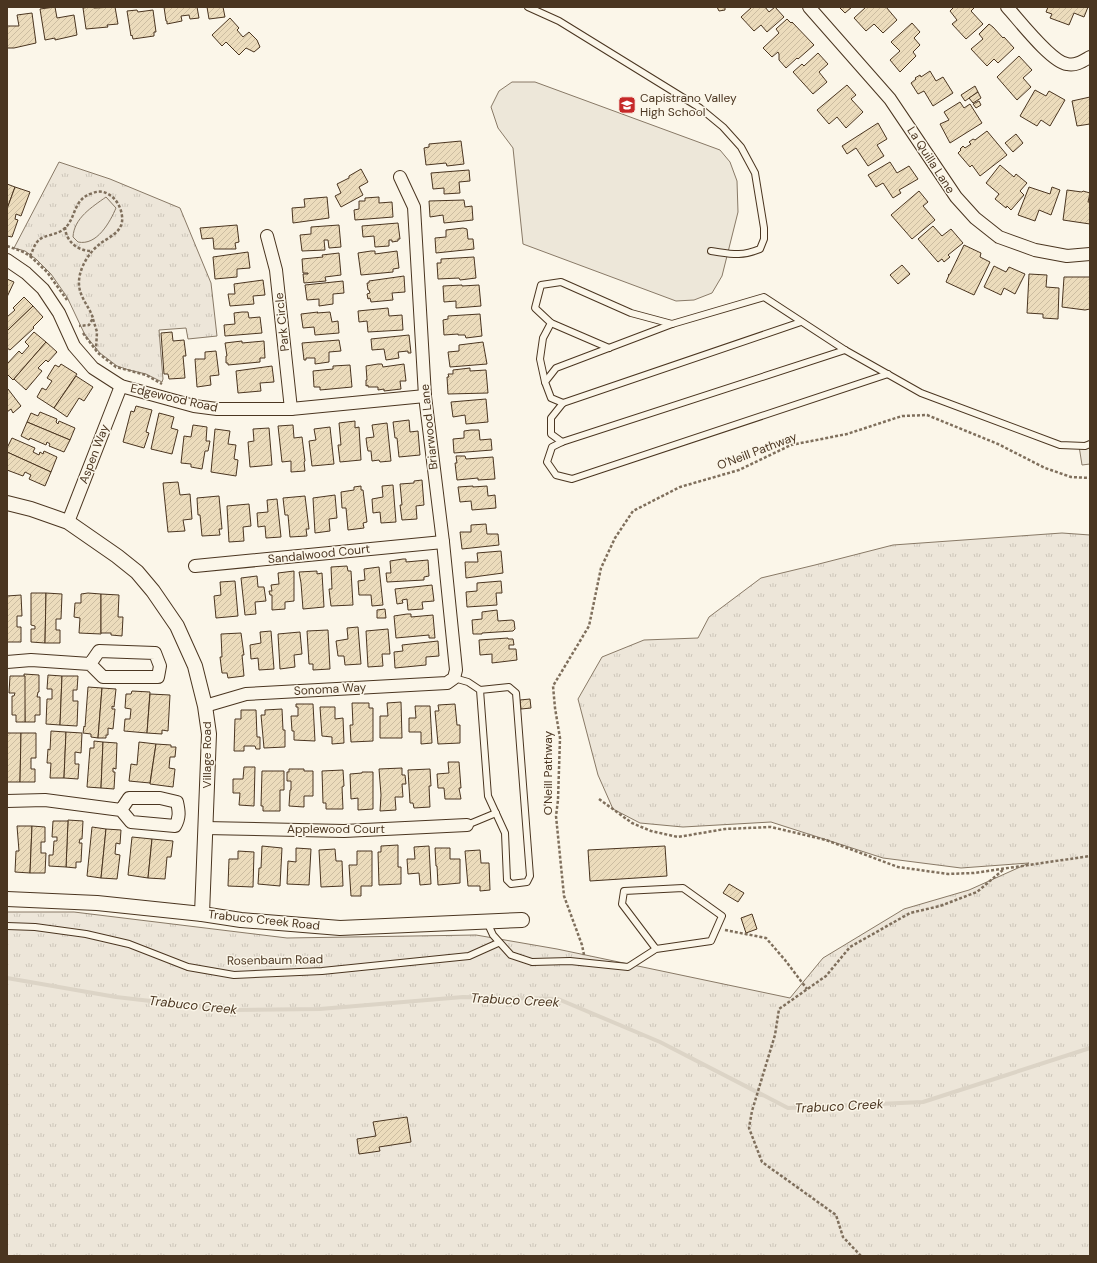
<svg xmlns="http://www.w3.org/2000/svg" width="1097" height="1263" font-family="'DM Sans',sans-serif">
<defs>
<pattern id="grass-tufts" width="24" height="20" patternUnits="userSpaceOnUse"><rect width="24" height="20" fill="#ede6d9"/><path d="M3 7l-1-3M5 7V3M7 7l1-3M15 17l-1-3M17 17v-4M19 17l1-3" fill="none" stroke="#cdc6ba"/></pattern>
<pattern id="building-hatch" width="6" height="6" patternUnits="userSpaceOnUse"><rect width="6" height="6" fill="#ecdcbc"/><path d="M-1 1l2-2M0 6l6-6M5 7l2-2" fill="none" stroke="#ccbda1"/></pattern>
</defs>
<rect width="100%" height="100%" fill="#fbf6e9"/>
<g fill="url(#grass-tufts)" stroke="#887966">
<polygon points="59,162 110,179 180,208 211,283 217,336 188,339 186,328 159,330 163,379 162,382 146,374 129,370 117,366 100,353 85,335 67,297 51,274 36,259 25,251 14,248"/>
<polygon points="1062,533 1090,535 1090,1256 7,1256 7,912 74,912 287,938 476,935 557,949 790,998 823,958 904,909 969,890 1029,863 961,868 883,858 771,822 683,827 640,823 613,809 598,775 578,699 602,657 644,640 698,638 709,617 761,578 815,565 893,545"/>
</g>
<path fill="#ede6d9" stroke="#887966" d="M106,197L116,208C110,222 97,246 78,242L73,237C74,218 92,207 106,197Z"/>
<g fill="#ede7d9" stroke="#887966">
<polygon points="512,82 535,82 720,150 730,162 737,181 738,212 722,276 712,293 694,300 676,301 523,244 513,148 498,128 491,107 499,91"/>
<polygon points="1090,444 1090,464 1082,465 1079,446"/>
</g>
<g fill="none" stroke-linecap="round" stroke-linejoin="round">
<polyline stroke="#dcd4c6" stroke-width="4" points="7,978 116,997 229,1010 320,1009 463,997 558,999 660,1042 788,1108 923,1102 1090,1048"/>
</g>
<g fill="url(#building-hatch)" stroke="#4a3520">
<polygon points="55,7 57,18 74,15 77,35 55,40 55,38 45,40 40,9"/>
<polygon points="90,7 94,7 94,8 115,7 118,24 107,25 108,27 86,29 83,8"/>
<polygon points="164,7 197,7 199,18 190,19 189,15 181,16 182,21 167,24 167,21 166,21"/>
<polygon points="207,7 223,7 225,17 209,19"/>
<polygon points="717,7 725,7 725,10 719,11"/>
<polygon points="752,7 765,7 769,12 775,7 784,17 767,32 761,25 754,31 741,17"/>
<polygon points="839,7 852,7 845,13"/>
<polygon points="866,7 886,7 897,20 883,33 874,24 866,31 854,18"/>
<polygon points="954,7 975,7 971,11 983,24 966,39 952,24 957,20 950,11"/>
<polygon points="1048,7 1088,7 1084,17 1074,13 1069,25 1050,18 1052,14 1046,12"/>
<polygon points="137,10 138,12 153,10 156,32 154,32 154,36 133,39 132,35 131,36 127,11"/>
<polygon points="32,13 36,43 14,48 7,48 7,26 19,26 17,15"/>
<polygon points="230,18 239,28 237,30 243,37 249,32 257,40 260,47 254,52 246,48 239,55 226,42 222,46 212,35"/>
<polygon points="787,19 791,23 792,22 814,45 798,59 797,58 786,68 779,60 779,54 778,52 772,57 763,48 779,33 776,29"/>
<polygon points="912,23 920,32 914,38 920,45 913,52 916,56 900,72 890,60 900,51 891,42"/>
<polygon points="989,24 993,27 1003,38 1004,37 1014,48 998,63 994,59 987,66 971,49 983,39 979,34"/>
<polygon points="818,53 828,64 819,72 827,82 813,94 793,72 802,64 804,66"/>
<polygon points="1019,56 1032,70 1023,78 1031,87 1017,100 997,77"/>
<polygon points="930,71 936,81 943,77 953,93 933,106 924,91 918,94 911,83 916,79 915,78 920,75 921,77"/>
<polygon points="847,85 856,95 851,99 863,112 846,128 837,117 829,124 817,110"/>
<polygon points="975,86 978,92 965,101 961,95"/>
<polygon points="1035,90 1046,96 1049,91 1065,100 1050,126 1041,120 1037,126 1020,116"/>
<polygon points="978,92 981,98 973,103 969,98"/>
<polygon points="1090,97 1090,124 1077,126 1072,101"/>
<polygon points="979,101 981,105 976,108 973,104"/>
<polygon points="960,102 964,108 970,104 982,123 950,143 940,124 949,120 944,112"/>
<polygon points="878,123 887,139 877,145 884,156 868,166 856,148 847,154 842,146"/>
<polygon points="987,131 1007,155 980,176 972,165 970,167 958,153 961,150 960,149 963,146 965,148 971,144 969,142 973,139 975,140"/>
<polygon points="1016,134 1023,143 1013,152 1005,143"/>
<polygon points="461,141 464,164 447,166 446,163 426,165 424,148 429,147 429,144"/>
<polygon points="890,162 897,173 909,166 918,179 899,190 901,193 893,198 883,183 876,187 868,175"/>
<polygon points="1000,165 1014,177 1016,174 1027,183 1020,191 1024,195 1011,210 1007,206 1006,208 995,199 999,194 986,183"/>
<polygon points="361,169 368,182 359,187 363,195 341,207 335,196 341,193 337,184 349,178 349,176"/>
<polygon points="469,170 470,181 459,182 460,193 444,194 444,188 433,189 431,173"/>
<polygon points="7,184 15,187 7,209"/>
<polygon points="15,187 30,192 21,216 16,214 15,219 18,220 12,237 7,236 7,209"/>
<polygon points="1029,187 1050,194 1052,187 1060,190 1051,215 1039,210 1035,221 1018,215"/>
<polygon points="1067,190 1082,192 1083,191 1090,193 1088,202 1090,202 1090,224 1063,220"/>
<polygon points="919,191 928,202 923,206 935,220 912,239 891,215"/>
<polygon points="327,197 329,218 293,223 292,208 305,207 304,199"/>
<polygon points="379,197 379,203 392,202 393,217 355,220 354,210 359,209 359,201 365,201 365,198"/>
<polygon points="464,200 465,207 472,206 473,220 444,223 443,215 430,217 429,201"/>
<polygon points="398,223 400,239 398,239 398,241 392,242 392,240 389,240 389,246 375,247 374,236 363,237 362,226"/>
<polygon points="237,225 239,242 235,243 236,249 214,249 213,238 202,239 200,228"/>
<polygon points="339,225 341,247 329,248 328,240 324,240 325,250 302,251 300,235 311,234 311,227"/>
<polygon points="933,226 942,236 951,229 963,243 948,255 950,257 944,262 942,259 938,262 918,239"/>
<polygon points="463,228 467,229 468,239 473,239 474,249 436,253 435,238 446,237 446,230"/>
<polygon points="964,245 981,253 980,257 990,262 974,295 946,282 949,275 948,275 950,274"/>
<polygon points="371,251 375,251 375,254 397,251 399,268 393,269 393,272 361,275 358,253"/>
<polygon points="248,252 250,268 237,269 237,277 215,279 213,257"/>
<polygon points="339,253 341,275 325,277 326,281 304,283 303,274 308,274 308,273 303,273 302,259 323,257 322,255"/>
<polygon points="474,257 476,278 460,280 459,278 438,279 437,263 441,263 441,259"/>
<polygon points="902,265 910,274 898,284 890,275"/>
<polygon points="994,266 1006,272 1009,267 1025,274 1015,294 1004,288 1001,295 984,287"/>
<polygon points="1029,274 1047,275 1046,287 1059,288 1058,319 1043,318 1043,314 1027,313"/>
<polygon points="404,276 405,292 392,293 393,300 371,302 370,298 368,299 367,294 370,293 369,290 368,290 367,283 369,283 369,281"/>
<polygon points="1064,277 1090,277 1090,309 1085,310 1062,307"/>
<polygon points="7,279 14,282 7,297"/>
<polygon points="263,280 265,295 253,296 254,304 230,306 228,294 235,294 234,284"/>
<polygon points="343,281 344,293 333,294 333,304 319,306 319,299 307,300 305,285"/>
<polygon points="462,285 462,286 479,285 481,306 456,308 456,301 444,302 443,286"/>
<polygon points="24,297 33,306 7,331 7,317 15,310 13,308"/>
<polygon points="33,306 43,317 33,327 34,328 10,350 7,348 7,331"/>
<polygon points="388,308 389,316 402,315 403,330 368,332 367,321 359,322 358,311"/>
<polygon points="242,312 248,312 249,318 260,317 262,333 225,336 224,325 235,324 234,313"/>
<polygon points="318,312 317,313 330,312 332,322 338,321 339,333 315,335 314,327 303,328 301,314"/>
<polygon points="480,314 482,336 466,338 465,335 458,335 458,334 444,335 443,320 448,319 448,316"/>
<polygon points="34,332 46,342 13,380 7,374 7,364 19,351 22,354 29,346 25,342"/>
<polygon points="172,332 173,341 184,340 186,356 183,356 185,378 169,379 168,374 164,374 161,333"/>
<polygon points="409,335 411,353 408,353 408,351 398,352 399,358 386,360 384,349 372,350 371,339"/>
<polygon points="339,340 341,351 329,352 329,362 315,364 315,358 306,358 306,360 304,360 302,343"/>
<polygon points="242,341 242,343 264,341 265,358 260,358 260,362 228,365 228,363 226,363 226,356 227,356 225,343"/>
<polygon points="46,342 57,352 48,362 46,360 38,368 42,371 26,390 14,379"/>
<polygon points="483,342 487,364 450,367 448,352 459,351 459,345"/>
<polygon points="216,351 219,375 210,376 211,385 197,387 195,359 205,359 205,352"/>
<polygon points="61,364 77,374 54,408 37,397 42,388 46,390 52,381 47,378 55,365 59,367"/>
<polygon points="378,364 382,364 383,367 404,364 406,381 400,381 401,389 384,391 384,389 378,390 378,387 368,387 368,385 366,386 366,380 367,380 366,366"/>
<polygon points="350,365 352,387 320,390 320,387 314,387 313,371 333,369 333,366"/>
<polygon points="272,366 274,382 260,383 261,391 238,393 236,371"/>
<polygon points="470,368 470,371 486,370 488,393 448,394 447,377 449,377 448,374 453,374 453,370"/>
<polygon points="76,376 93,387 84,401 79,398 67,417 54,408"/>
<polygon points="8,389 21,406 13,413 11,409 7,412 7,390"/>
<polygon points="486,399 488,422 466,424 465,415 453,417 451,402"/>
<polygon points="136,406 152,410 146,432 149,433 144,448 123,442 131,411 134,412"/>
<polygon points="40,412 57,419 56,422 58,424 59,421 75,428 70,440 27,422 31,413 38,416"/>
<polygon points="159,413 174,417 171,428 178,430 172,454 151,449"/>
<polygon points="409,420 410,432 418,431 420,455 399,457 397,438 395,438 393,422"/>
<polygon points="355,421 355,428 359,427 361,460 340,462 338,445 341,445 339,423"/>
<polygon points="27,422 70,440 64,452 49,446 50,444 47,442 46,445 30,438 29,440 21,436"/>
<polygon points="387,423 391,461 380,462 379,460 372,461 371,451 368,451 367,446 366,438 374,437 372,425"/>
<polygon points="193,425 207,427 206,441 210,441 208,451 205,451 202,469 191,467 191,464 181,463 184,436 191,437"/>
<polygon points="293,425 294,438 302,437 305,461 304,462 305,471 291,472 291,461 282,462 278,426"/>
<polygon points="330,427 334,464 312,466 309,441 316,440 314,429"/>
<polygon points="269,428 272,465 250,467 248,442 254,441 253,429"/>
<polygon points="215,429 230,431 228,444 236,445 234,459 238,460 236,476 211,472"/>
<polygon points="471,430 479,430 480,440 491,439 492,450 454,453 453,439 464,438 464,431"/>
<polygon points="12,438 35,448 33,452 39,455 40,452 43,454 44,451 57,457 51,472 7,452 7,448"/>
<polygon points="7,452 51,472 45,486 29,479 31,475 25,472 23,476 7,470"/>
<polygon points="456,456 465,456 466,459 493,457 495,479 478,480 478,478 457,480 455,463 457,463"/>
<polygon points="422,480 424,505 416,506 417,519 402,520 400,505 402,505 400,484 414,483 414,481"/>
<polygon points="178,482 180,495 190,494 192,519 183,520 185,531 168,532 163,483"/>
<polygon points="393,485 396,522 381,523 380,512 373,513 372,499 383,497 382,486"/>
<polygon points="361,486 361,490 363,490 367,522 363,523 364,528 348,530 346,508 342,508 341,492 354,490 354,487"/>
<polygon points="473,486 473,487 487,486 488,496 495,495 496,508 472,510 471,501 460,502 458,487"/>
<polygon points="335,495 337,518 329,519 330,531 315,533 313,498"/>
<polygon points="219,496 222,529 219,529 220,535 202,536 200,515 198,515 197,498"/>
<polygon points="305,496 309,529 306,529 307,536 290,537 288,515 285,515 283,498"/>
<polygon points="277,499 281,537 266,538 265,526 258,527 257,513 268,512 267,500"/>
<polygon points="249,504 251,526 243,527 244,541 229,542 227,506"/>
<polygon points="486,524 487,534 498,534 499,545 462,549 460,532 471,532 471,525"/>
<polygon points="501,551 503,573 466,578 465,562 478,562 477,553"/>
<polygon points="403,559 406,559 406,562 428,560 429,576 424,577 424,580 387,582 386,573 391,573 390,561"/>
<polygon points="347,566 348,571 351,571 353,605 331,606 329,589 332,589 331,567"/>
<polygon points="379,567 383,605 372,606 371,595 359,595 358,581 365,580 364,569"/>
<polygon points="294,571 294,601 285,602 285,609 272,610 272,595 270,595 269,591 272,591 271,585 279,584 278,573"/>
<polygon points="317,571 317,574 322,573 324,607 303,609 301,583 299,572"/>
<polygon points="257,576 258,587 264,587 266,601 255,602 256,614 245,615 241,578"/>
<polygon points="235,581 238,616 216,618 214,596 221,595 220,582"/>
<polygon points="501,581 502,593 496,593 497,605 467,607 466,592 477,591 477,583"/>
<polygon points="432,585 434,601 422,602 423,609 408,610 407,599 402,600 403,603 397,604 395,589"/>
<polygon points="31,593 46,593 45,643 31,642 31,629 35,629 35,626 31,625"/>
<polygon points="46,593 62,594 61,619 56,619 56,630 60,630 60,643 45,643"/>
<polygon points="88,593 101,594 101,634 79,633 80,618 74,617 75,603 81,603 81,594"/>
<polygon points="101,594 119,595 118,617 123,617 122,636 111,635 111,633 101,633"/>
<polygon points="21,595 22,616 17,616 17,627 21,627 21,642 7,642 7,596"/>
<polygon points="385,609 386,618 377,618 377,610"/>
<polygon points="497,610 498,621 512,620 514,621 515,629 513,631 482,633 482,634 473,634 472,620 482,619 482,612"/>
<polygon points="407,614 411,614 411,617 433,615 435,638 429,638 429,635 396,638 394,616"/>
<polygon points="358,627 361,664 345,665 344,656 338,656 336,641 348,639 347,628"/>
<polygon points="388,629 390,654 382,654 383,666 368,667 366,631"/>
<polygon points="328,630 330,669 313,670 313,664 309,664 307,631"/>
<polygon points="271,631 274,669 259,670 258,658 251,659 250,645 261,643 260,632"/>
<polygon points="300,632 302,654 294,655 295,667 280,669 278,634"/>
<polygon points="241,633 244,655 242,655 244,676 228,678 227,673 222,673 220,657 222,657 221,634"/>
<polygon points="508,638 508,639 513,639 514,645 509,645 509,649 516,649 517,660 492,663 492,654 480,655 479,640"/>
<polygon points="438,641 439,656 426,657 426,665 395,668 394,652 403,651 402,645"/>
<polygon points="24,674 39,675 39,692 38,692 37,697 40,697 40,715 35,715 35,722 25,722"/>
<polygon points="48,675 62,676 60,725 46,724 47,699 52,699 52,689 47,689"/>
<polygon points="10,676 25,676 25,722 16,722 16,715 12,715 12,696 14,696 15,693 9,693"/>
<polygon points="62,676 78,676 77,690 73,690 73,701 78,701 77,726 60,725"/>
<polygon points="88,687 102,688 98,738 91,737 91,734 83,733 84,726 85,727"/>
<polygon points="102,688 116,689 114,707 112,706 112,709 115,709 113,729 108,728 108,735 106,735 106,738 98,738"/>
<polygon points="132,691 150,692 147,733 124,731 125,719 130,719 131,709 125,708 126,694 131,694"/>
<polygon points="150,694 170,695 168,731 162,730 162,734 147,733"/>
<polygon points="530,699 531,708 521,709 520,700"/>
<polygon points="401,702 402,738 380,738 380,716 388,716 387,703"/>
<polygon points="352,703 369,703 369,708 373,708 373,741 351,742 350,725 353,725"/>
<polygon points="296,704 313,704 315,741 294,740 294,731 292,731 291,716 298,716 298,707 296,707"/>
<polygon points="455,704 457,725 460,725 460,743 438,744 435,711 439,711 438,705"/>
<polygon points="415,706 430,706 432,743 421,744 421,732 409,732 409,718 416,718"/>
<polygon points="320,707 335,707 335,719 343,718 344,743 332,744 332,737 322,736"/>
<polygon points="282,709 283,730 285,730 285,747 264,748 261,715 265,715 265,710"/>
<polygon points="241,710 256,710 257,737 260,737 260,749 256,749 255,746 244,746 244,751 234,751 235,719 241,719"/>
<polygon points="51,731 66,732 64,778 50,778 51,763 47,763 48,749 50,750"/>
<polygon points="66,732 82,733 81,753 75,752 75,764 79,764 78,779 64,778"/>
<polygon points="7,733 21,733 20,782 7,782"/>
<polygon points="21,733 36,733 36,758 31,758 31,769 35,769 35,782 20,782"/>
<polygon points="94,741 103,742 101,788 87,787 90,748 94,748"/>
<polygon points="103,742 117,743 116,769 113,768 113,772 115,772 114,789 101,788"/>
<polygon points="139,742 156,744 150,783 129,781 131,764 137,765"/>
<polygon points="156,744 171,745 171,747 176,747 175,757 170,757 169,768 175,769 173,787 150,784"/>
<polygon points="448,762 459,762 461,788 459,788 461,799 445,799 444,788 438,788 437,774 449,773"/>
<polygon points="244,767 255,767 254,806 239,805 240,793 233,793 233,779 243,779"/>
<polygon points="402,768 402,775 405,775 406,784 402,784 403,797 395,797 396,810 380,811 381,795 379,769"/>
<polygon points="289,769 304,769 304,771 313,771 313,796 304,796 304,807 289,806 290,790 291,790 291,781 287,781 287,772 289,772"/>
<polygon points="430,769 431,786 429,786 430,807 414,808 413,803 410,803 408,770"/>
<polygon points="343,770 344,786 342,787 343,809 326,809 326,803 323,803 322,771"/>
<polygon points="262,771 284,771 284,790 280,790 280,811 263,811 263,806 261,806"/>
<polygon points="362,772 373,772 373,809 358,810 358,798 351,799 350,774 362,773"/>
<polygon points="68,820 83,821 82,839 80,839 79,843 82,843 81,862 76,862 76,868 66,867"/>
<polygon points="53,821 68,821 66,867 49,866 49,855 53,855 54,841 57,841 57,837 52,837"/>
<polygon points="17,826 32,826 30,873 15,872 16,851 19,851"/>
<polygon points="32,826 45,827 45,842 41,842 41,853 46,853 45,873 30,873"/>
<polygon points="92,827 106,829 101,878 87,876"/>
<polygon points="106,829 121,830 120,844 116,843 115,854 120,855 117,879 101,878"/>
<polygon points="132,837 152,839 148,878 128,875"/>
<polygon points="152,839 173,841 171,857 167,857 165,879 148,878"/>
<polygon points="398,845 398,867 401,867 401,884 379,885 378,852 381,852 381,846"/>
<polygon points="262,846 282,848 280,886 258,884 259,868 261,868"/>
<polygon points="429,846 431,884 420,885 419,873 408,874 407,859 415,859 414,847"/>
<polygon points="665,846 667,876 590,881 588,850"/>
<polygon points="296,848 311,849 309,885 287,884 288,861 296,862"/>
<polygon points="435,848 450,848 450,859 460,859 460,883 438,885 437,866 436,866"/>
<polygon points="335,849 336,861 342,861 343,886 321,887 319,850"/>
<polygon points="480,850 481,863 489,863 490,890 480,891 480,886 468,886 465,851"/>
<polygon points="238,851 254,852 253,887 228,886 229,859 238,859"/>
<polygon points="357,851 372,851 372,886 361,886 361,896 351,896 349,865 357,865"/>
<polygon points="729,884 744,893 738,902 723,893"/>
<polygon points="752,914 757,929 746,933 741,918"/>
<polygon points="407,1117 411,1142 379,1147 380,1151 359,1154 357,1139 376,1136 373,1122"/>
</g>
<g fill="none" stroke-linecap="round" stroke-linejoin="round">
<defs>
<g id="service">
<path d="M528,7L559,21L700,108L723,127L741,147L755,173L764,228V239L760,249C740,257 732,254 711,251"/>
<polyline points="609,348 551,323 535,308 541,285 561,282 631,313 672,324"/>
<polyline points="845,350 562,442 552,447 547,462 556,475 572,479 888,374"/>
<polyline points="545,382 540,359 543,338 551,323"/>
<polyline points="563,403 551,398 545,382 556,368 672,324 764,297 845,350 921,393 1060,445 1085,446 1090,444"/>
<polyline points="562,442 551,434 551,418 563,403 801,322"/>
<polyline points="454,678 468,682 480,690 509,687 516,693 530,876 527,882 511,884 507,880 505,833 488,796 480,690"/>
<polyline points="467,825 496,813"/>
<polyline points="487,922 493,935 511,955 532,962 570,961 628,967 656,949 711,941 722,916 683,888 624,891 622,904 656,949"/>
<polyline points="7,926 35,927 86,934 129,944 188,967 234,975 322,971 469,956 498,943"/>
</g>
<g id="minor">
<polyline points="809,7 890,99 956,197 975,218 999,237 1035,250 1067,256 1090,254"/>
<path d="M1007,7C1019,20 1051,62 1067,64C1076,66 1083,61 1090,57"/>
<polyline points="267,236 276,270 291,409"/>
<polyline points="7,260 26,273 43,289 59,313 74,346 93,368 121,386 194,406 217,409 291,409 425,396"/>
<polyline points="68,522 121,386"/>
<polyline points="195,566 443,542"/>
<polyline points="7,662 31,660 90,664 103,677 158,677 160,666 155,653 99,651 90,664"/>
<polyline points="205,706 246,694 447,683 454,678 456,670 443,542 425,396 414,207 400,177"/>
<path d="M7,801L45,800L121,810L131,822L175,826C180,818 179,811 177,802L160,798H129L121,810"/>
<polyline points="205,828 344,831 467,825"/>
</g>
<g id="tertiary">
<polyline points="7,503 31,509 68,522 117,556 137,572 153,591 177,626 195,666 205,706 209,734 202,914"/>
<polyline points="7,899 97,903 202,914 241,920 340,928 522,920"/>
</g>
</defs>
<use href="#service" stroke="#4a3520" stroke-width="8"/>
<use href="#minor" stroke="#4a3520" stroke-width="14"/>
<use href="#tertiary" stroke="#4a3520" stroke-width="16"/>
<g stroke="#7f6f5c" stroke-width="2.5" stroke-dasharray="3 2" stroke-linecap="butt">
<path d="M65,227C66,242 78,251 92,251"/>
<path d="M7,246C15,249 23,251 30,256C33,251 34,244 39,240C44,235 57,235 64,229C77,218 72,199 93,193C98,191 103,191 108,194C116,198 121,207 122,216C124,231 111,236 101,243C89,252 78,269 79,285C80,298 89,306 93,318L89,325L79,326"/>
<polyline points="30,256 47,272 67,300"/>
<polyline points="93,319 97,332 96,349"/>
<polyline points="83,333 98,353 116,367 146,375 162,384"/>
<polyline points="599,799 632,823 651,831 678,837 725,829 771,827 826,840 898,867 948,874 974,873 1090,856"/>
<polyline points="725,930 766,938 785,960 807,989"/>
<polyline points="584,955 582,945 564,896 556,816 558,800 560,738 555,708 553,686 589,626 601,568 615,538 633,511 680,487 739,470 791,445 847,434 902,416 927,415 998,444 1045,468 1071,477 1090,478"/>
<polyline points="861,1256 843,1237 836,1215 762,1162 749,1128 752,1111 775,1035 779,1009 826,976 850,947 910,913 940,906 977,892 1004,869"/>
</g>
<use href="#service" stroke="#fbf6e9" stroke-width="6"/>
<use href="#minor" stroke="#fbf6e9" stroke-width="12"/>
<use href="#tertiary" stroke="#fbf6e9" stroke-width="14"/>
</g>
<defs>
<symbol id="school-square" viewBox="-11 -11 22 22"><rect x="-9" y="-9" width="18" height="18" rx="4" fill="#c62828" stroke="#fbf6e9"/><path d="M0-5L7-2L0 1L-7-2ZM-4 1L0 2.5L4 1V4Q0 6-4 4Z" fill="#fff"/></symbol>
</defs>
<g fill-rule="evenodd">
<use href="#school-square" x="617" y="95" width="20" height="20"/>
</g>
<g text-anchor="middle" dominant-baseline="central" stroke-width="3" stroke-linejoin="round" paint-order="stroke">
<g font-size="12" fill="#4a3520" stroke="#fbf6e9" text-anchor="start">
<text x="640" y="98">Capistrano Valley<tspan x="640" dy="14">High School</tspan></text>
</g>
<g font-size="12" fill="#4a3520" stroke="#fbf6e9">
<text transform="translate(931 160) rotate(57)">La Quilla Lane</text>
<text transform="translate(282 322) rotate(-96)">Park Circle</text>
<text transform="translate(174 398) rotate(13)">Edgewood Road</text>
<text transform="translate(429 427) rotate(-96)">Briarwood Lane</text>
<text transform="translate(757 451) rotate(-21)">O'Neill Pathway</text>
<text transform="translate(94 454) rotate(-69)">Aspen Way</text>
<text transform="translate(319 554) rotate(-6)">Sandalwood Court</text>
<text transform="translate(330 689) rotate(-3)">Sonoma Way</text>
<text transform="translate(207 755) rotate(-90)">Village Road</text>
<text transform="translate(548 773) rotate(-90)">O'Neill Pathway</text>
<text x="336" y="829">Applewood Court</text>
<text transform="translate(264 920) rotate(6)">Trabuco Creek Road</text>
<text transform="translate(275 960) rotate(-1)">Rosenbaum Road</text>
</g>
<g font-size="13" font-style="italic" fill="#4a3520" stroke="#fbf6e9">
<text transform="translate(515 1000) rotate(3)">Trabuco Creek</text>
<text transform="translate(193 1005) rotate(6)">Trabuco Creek</text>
<text transform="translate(839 1106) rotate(-3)">Trabuco Creek</text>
</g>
</g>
<rect width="1097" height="1263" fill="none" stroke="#4a3520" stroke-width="16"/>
</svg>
